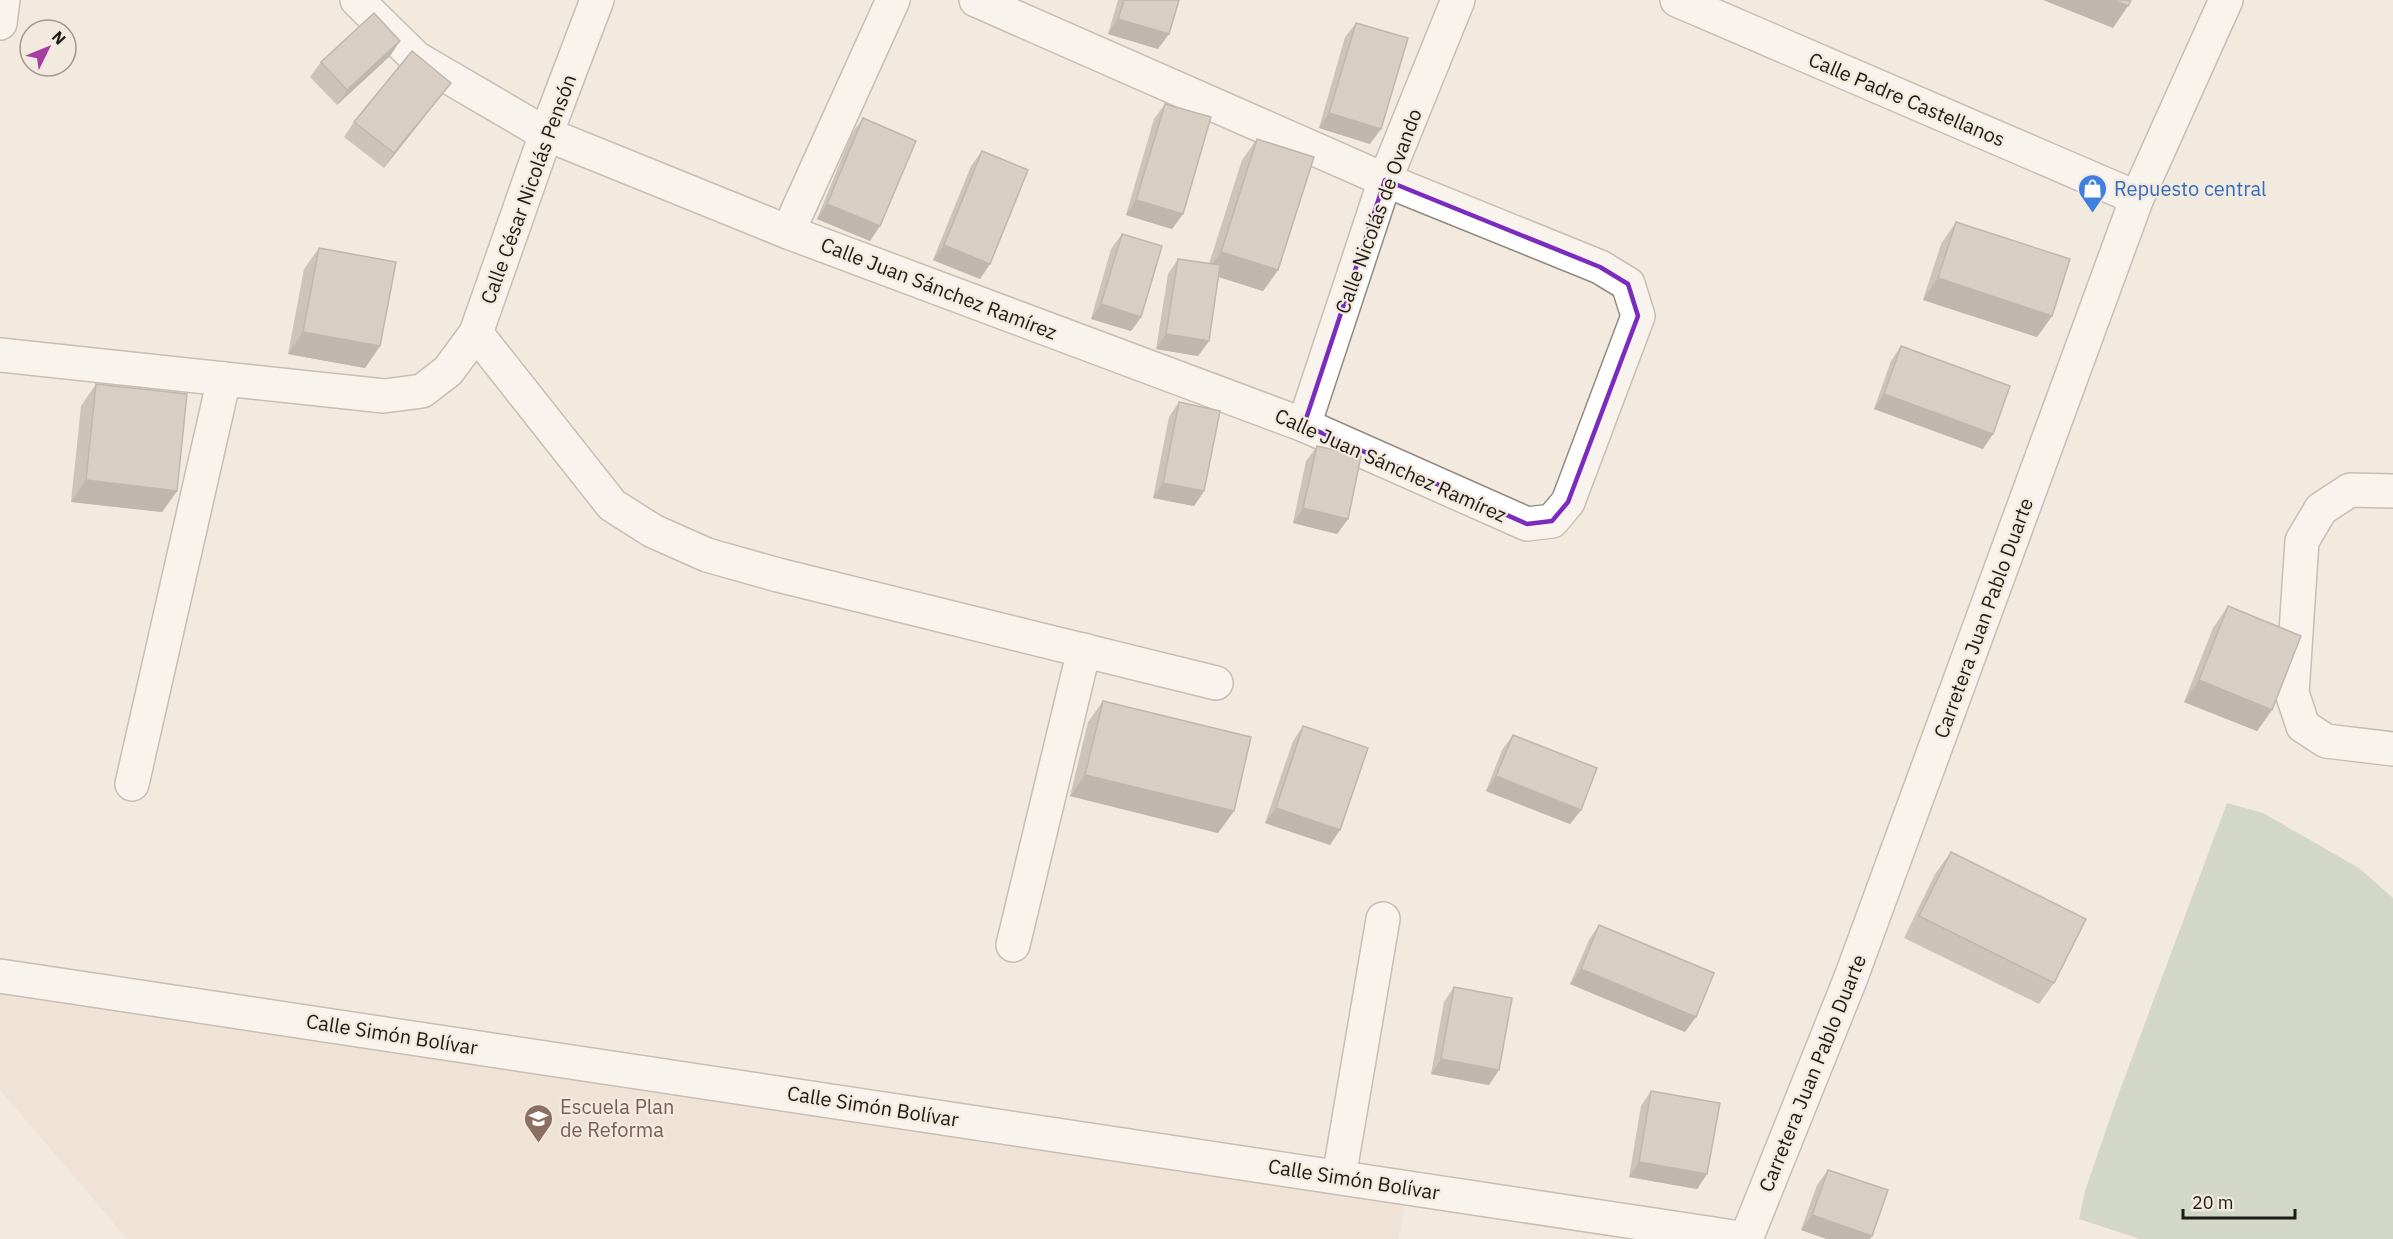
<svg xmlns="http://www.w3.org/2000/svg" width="2393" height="1239" font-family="'IBM Plex Sans',sans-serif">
<rect width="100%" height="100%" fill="#f3eadf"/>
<polygon fill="#ebdccc" points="0,994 1405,1199 1399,1239 127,1239 0,1090"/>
<polygon fill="#adc1ac" points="2227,803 2263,813 2359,868 2393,898 2393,1239 2140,1239 2079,1219 2085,1191 2116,1101"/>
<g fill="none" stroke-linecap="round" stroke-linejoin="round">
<defs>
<g id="minor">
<polyline points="357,0 416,58 546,134 788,232 1304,425 1527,524 1552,521 1568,502 1638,316 1628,284 1600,267 1385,180 976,0"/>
<polyline points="1677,0 2137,198"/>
<polyline points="0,23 3,0"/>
<polyline points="788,232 893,0"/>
<polyline points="476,333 612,505 653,531 707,555 778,575 1216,683"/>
<polyline points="0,355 384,396 422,391 448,371 476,333 546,134 597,0"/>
<polyline points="1304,425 1385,180 1458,0"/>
<polyline points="2393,491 2350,490 2321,509 2302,541 2292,693 2303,726 2326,741 2393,749"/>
<polyline points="132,784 224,379"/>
<polyline points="1013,945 1084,650"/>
<polyline points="0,976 1747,1239"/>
<polyline points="1339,1177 1383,919"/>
</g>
<polyline id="major" points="1746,1239 1850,980 2137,198 2226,0"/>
</defs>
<use href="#minor" stroke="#928980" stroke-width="36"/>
<use href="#major" stroke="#928980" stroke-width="36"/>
<use href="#minor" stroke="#fff" stroke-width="33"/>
<use href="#major" stroke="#fff" stroke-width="33"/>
</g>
<g fill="#9d968d">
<polygon points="1118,0 1179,0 1158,49 1108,34"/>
<polygon points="1356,23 1370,144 1319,128 1345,37"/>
<polygon points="400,41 390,56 337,105 310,77 321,62"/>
<polygon points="451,83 440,97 384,168 344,137 354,122"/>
<polygon points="1165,104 1183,214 1172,229 1126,215 1154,119"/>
<polygon points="863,118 870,241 817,219 852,133"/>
<polygon points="1257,139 1278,270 1263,291 1219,277 1209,341 1198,356 1156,349 1168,274 1178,259 1209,264 1242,160"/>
<polygon points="982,151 980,279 933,260 971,166"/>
<polygon points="1956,222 2052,316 2037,337 1923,300 1941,244"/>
<polygon points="1122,234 1141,317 1131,331 1091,319 1111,249"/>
<polygon points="319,248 380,346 365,368 288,354 304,269"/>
<polygon points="1901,346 1983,449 1874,409 1891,361"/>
<polygon points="96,384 177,491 162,512 71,502 81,406"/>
<polygon points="1179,402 1204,491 1194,506 1153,498 1169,417"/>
<polygon points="1317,446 1348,519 1337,534 1293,523 1306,461"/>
<polygon points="2228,606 2272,710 2257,731 2184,702 2213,628"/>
<polygon points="1103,701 1234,811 1218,833 1070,796 1088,722"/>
<polygon points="1303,726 1330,845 1265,823 1293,741"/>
<polygon points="1513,735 1581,810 1570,824 1486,791 1502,750"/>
<polygon points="1951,852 2054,983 2039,1004 1904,938 1935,874"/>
<polygon points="1599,925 1685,1032 1570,984 1589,940"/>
<polygon points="1454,987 1489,1085 1431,1074 1444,1002"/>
<polygon points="1651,1091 1707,1174 1697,1189 1629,1177 1641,1106"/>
<polygon points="1828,1170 1870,1239 1827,1239 1801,1230 1817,1185"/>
</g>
<g fill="#807a73">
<polygon points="2043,0 2113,0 2128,6 2113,28"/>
<polygon points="1118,19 1169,34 1158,49 1108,34"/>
<polygon points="400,41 390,56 337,105 347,90"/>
<polygon points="451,83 440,97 384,168 394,153"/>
<polygon points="1329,113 1381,129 1370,144 1319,128"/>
<polygon points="1136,200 1183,214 1172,229 1126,215"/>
<polygon points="827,204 880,226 870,241 817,219"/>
<polygon points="944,245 990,264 980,279 933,260"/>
<polygon points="1221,252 1278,270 1263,291 1206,273"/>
<polygon points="1938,278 2052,316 2037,337 1923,300"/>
<polygon points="1101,304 1141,317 1131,331 1091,319"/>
<polygon points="303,332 380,346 365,368 288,354"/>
<polygon points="1166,334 1209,341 1198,356 1156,349"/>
<polygon points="1884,394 1993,434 1983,449 1874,409"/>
<polygon points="86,480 177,491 162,512 71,502"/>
<polygon points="1163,483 1204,491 1194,506 1153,498"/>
<polygon points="1303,508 1348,519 1337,534 1293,523"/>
<polygon points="2199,680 2272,710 2257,731 2184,702"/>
<polygon points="1085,775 1234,811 1218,833 1070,796"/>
<polygon points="1496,776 1581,810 1570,824 1486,791"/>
<polygon points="1276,808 1340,830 1330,845 1265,823"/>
<polygon points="1581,969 1696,1017 1685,1032 1570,984"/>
<polygon points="1441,1059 1499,1070 1489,1085 1431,1074"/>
<polygon points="1639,1162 1707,1174 1697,1189 1629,1177"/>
<polygon points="1812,1215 1872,1236 1870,1239 1827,1239 1801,1230"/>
</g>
<g fill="#b7aea4" stroke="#807a73" stroke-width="1.5">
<polygon points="1124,0 1179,0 1169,34 1118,19"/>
<polygon points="2113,0 2131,0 2128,6"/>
<polygon points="374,13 400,41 347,90 321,62"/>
<polygon points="1356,23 1408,38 1381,129 1329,113"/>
<polygon points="412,51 451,83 394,153 354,122"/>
<polygon points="1165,104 1211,117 1183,214 1136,200"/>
<polygon points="863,118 916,141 880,226 827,204"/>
<polygon points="1257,139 1314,157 1278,270 1221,252"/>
<polygon points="982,151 1028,170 990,264 944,245"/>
<polygon points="1956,222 2070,259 2052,316 1938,278"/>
<polygon points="1122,234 1162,246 1141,317 1101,304"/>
<polygon points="319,248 396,262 380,346 303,332"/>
<polygon points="1178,259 1220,265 1209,341 1166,334"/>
<polygon points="1901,346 2010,386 1993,434 1884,394"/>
<polygon points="96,384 187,394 177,491 86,480"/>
<polygon points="1179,402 1220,411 1204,491 1163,483"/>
<polygon points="1317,446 1361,456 1348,519 1303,508"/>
<polygon points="2228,606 2301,636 2272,710 2199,680"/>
<polygon points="1103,701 1251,737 1234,811 1085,775"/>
<polygon points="1303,726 1368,748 1340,830 1276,808"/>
<polygon points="1513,735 1597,768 1581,810 1496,776"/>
<polygon points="1951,852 2086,919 2054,983 1919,916"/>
<polygon points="1599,925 1714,973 1696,1017 1581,969"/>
<polygon points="1454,987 1512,998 1499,1070 1441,1059"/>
<polygon points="1651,1091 1720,1103 1707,1174 1639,1162"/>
<polygon points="1828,1170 1888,1190 1872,1236 1812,1215"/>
</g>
<path d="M0 0H2393V1239H0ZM1385,180L1600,267L1628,284L1638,316L1568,502L1552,521L1527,524L1304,425Z" fill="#f3eadf" fill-opacity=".55" fill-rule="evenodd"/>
<path fill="none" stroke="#7b2cbf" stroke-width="4.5" stroke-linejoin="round" d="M1385,180L1600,267L1628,284L1638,316L1568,502L1552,521L1527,524L1304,425Z"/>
<defs>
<symbol id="shop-pin" viewBox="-11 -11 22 30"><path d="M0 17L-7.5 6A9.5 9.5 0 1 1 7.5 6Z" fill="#3f7fe0" stroke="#f3eadf"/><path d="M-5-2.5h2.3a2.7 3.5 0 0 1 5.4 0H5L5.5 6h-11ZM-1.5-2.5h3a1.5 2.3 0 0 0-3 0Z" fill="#fff"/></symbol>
<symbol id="school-pin" viewBox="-11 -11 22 30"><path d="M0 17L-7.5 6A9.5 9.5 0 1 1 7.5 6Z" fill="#8d6e63" stroke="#f3eadf"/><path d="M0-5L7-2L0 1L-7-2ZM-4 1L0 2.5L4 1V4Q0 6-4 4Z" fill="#fff"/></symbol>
</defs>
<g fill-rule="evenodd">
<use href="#shop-pin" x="2076" y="172" width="33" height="45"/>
<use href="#school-pin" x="522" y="1102" width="33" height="45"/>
</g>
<g text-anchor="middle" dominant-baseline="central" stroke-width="4.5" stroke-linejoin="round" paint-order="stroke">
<g font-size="20" fill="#1e1b17" stroke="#f3eadf">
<text transform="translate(1907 99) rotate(23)">Calle Padre Castellanos</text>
<text transform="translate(528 189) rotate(-70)">Calle César Nicolás Pensón</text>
<text transform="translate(1378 211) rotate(-70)">Calle Nicolás de Ovando</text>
<text transform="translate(939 288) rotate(21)">Calle Juan Sánchez Ramírez</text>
<text transform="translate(1391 465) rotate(24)">Calle Juan Sánchez Ramírez</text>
<text transform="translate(1983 618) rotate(-70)">Carretera Juan Pablo Duarte</text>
<text transform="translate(392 1034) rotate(9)">Calle Simón Bolívar</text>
<text transform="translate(1812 1073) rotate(-68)">Carretera Juan Pablo Duarte</text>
<text transform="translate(873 1106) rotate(9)">Calle Simón Bolívar</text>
<text transform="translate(1354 1179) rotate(9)">Calle Simón Bolívar</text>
</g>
<g font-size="20" fill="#366cbe" stroke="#f3eadf" text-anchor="start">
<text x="2114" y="188">Repuesto central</text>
</g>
<g font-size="20" fill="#785e54" stroke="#f3eadf" text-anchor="start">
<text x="560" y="1106">Escuela Plan<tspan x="560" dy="23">de Reforma</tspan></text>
</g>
</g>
<g transform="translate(48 48) rotate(47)"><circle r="28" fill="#f3eadf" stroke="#9e978f" stroke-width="1.5"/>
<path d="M0-4.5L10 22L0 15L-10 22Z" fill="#a63fa2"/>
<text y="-9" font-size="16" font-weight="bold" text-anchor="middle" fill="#1e1b17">N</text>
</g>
<path d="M2183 1209v9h112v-9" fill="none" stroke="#1e1b17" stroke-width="3"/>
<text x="2192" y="1209" font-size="18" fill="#1e1b17" stroke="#f3eadf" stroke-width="4.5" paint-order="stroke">20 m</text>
</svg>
